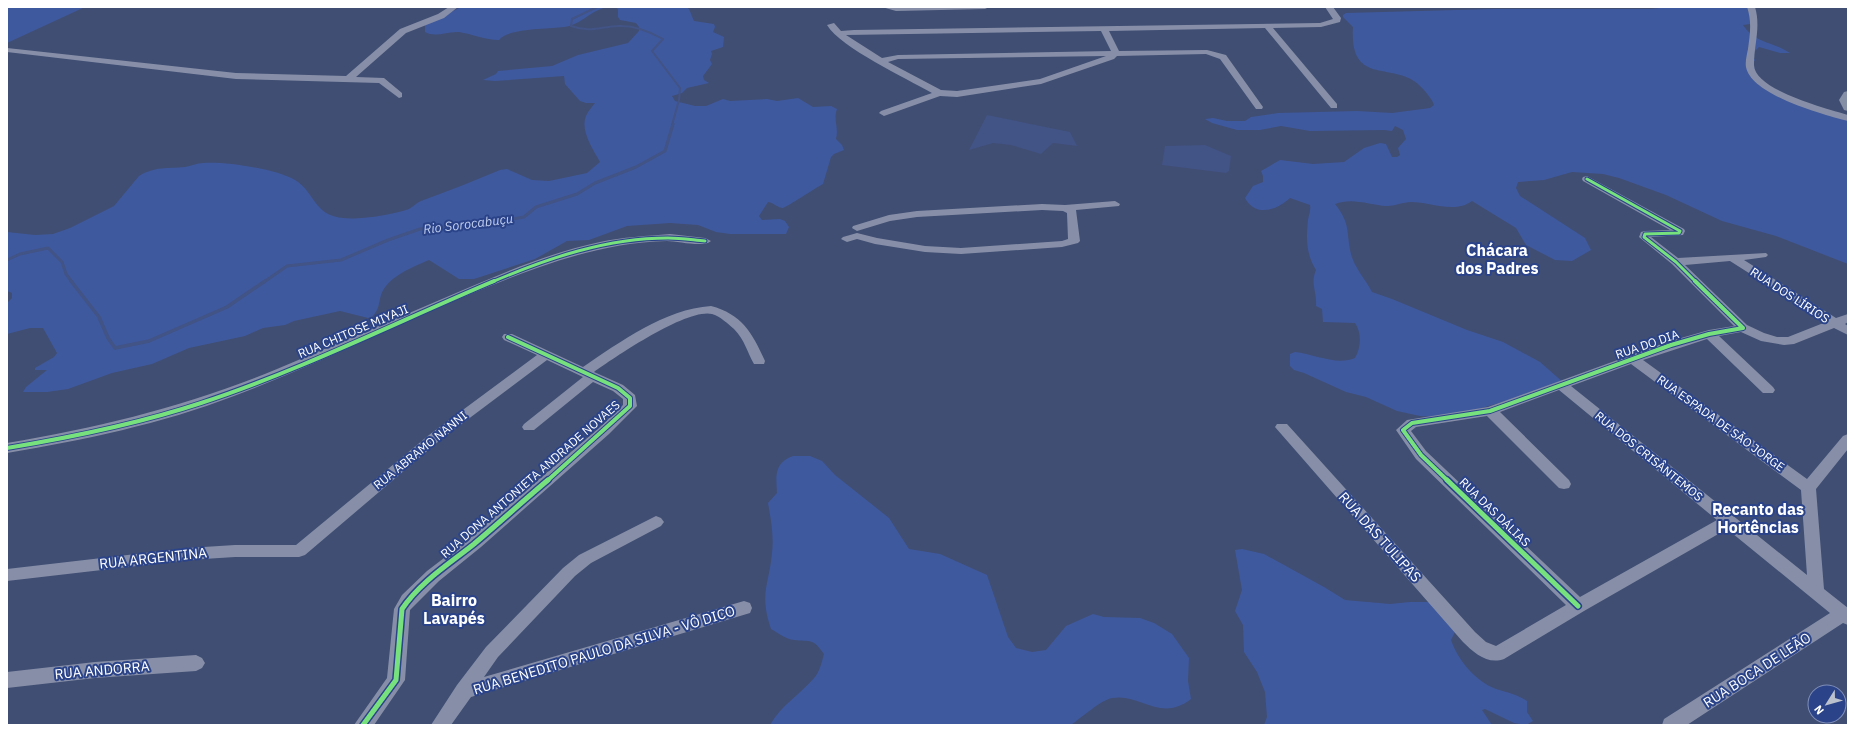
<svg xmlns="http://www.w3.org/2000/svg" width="1855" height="732" font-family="'IBM Plex Sans',sans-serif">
<rect width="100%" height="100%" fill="#404e73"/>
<g fill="#3f599e">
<polygon points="7,7 85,7 7,43"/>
<path d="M461,7H609C591,9 582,25 564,27C549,29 508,28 499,40C485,40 472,34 459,32C447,31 436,38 425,32V25Z"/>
<path d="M615,7H686L689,9L694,21L714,24L715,27L713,32L724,37L723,47L711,51L712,54L710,60L712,64L703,76L704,80L709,83L687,88L682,93L672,96L675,101L695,106H706L723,99L730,101L767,99L777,101L798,98L813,107L831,106L837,109C833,120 839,127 836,139L842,145L844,150L834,154L831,157L823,184C817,187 785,208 783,208C778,208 774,203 768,202L759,216L762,220L780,219L785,221L789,227L786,234H730L716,232L698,225L670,223L627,226L589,240L567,241L535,259L474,279H459L429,260C413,267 388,276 381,295C378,305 380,308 372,317L368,318L340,311L294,321L285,325L263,328L245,336L189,348L152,364L112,373L68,389L47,392H23L26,387L47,370H35V368L54,357L57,353L43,328H30L7,334V303L12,298V293L7,291V232L35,235L53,234L70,228L114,206L139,176C155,166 168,169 185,167C191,166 197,163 203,163C225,161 276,169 295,180C316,193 313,215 343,218C358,220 391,215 406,210C411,209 416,203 421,201C448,191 474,181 500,170L507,169L532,180L549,181L587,173L600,162C593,149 580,131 586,116C588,111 592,107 595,103H586L580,101L565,84L564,76L495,81L483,80L496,74L498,71L552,66L578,55L628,43L639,31V27L636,23L620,20L618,17V9Z"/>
<path d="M1670,7L1747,8L1753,21L1750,24L1743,25C1756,44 1772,41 1790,53H1780L1759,47L1751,55L1755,60L1753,63L1756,74C1761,78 1764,84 1769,87C1793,102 1821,108 1848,116V264L1776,236L1722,221L1666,195L1619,178L1603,174L1572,172L1544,180L1518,182L1516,188L1520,196L1585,238L1591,250L1572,261L1555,260L1526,245L1516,228L1472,201C1455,214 1430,202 1411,202C1403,202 1395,206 1387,206C1370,205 1352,197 1335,204C1351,224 1346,232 1351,254C1354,267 1366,280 1372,292L1392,299L1467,330L1503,342L1540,362L1565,384L1457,415L1438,417L1420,416L1397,411L1366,397L1346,392L1304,373L1294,370L1290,366V354L1295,352C1314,354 1337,366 1355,358C1361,348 1362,333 1355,323L1323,322L1322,309L1316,306C1317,291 1310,284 1316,270C1306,254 1306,238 1308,220C1309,214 1311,210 1310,205L1290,198C1276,211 1255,217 1245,198L1253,186L1263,182V176L1261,171L1280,160L1313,164L1344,162L1364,148L1380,143L1386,144L1392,157H1397L1400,155L1398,148L1406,139L1403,130L1395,126L1392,131L1384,130L1310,131L1281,126L1260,130H1237L1212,123L1205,119L1213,118L1227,121H1245L1251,117L1278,113L1357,111L1392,113L1430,108L1434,105C1432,99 1428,95 1424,90C1398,57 1349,91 1353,27L1343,17V15L1346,13L1493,9H1651Z"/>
<path d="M793,456H810L822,461L835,475L889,518L909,549L940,554L987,575L1008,637L1016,648L1032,652L1046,650L1066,626L1093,614L1104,617L1140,618L1154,623L1172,634L1189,658L1188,681L1191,699C1160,723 1141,693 1112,698C1101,700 1081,718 1071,725H770C781,705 801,694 815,677C820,671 822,661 824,654C813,638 811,642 794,640C786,639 778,633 771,629C759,593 769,586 772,553C774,536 771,520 768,503L777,493C776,476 774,463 793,456Z"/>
<path d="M1242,549L1264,554L1324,587L1345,600L1390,604L1410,602H1432L1460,622L1451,640C1458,660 1475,681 1496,689C1508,693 1517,694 1527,701V712L1533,721L1526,725L1514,723L1485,709L1482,710L1492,725H1264L1267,717L1265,692L1257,672L1244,652L1243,625L1235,611L1242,590L1235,550Z"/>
</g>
<g fill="#425385">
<polygon points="987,115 1070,132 1077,146 1053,143 1041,154 1011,145 993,143 969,150"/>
<polygon points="1205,145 1231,156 1229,171 1226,173 1162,165 1165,146"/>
</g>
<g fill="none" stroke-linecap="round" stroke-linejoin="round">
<path stroke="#425385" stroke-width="2" d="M597,7L572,19L571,26C590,33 599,27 618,26C634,25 649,31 663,39L652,51L680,88L679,100L672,125"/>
<g stroke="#425385" stroke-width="3">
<polyline points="7,260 20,254 48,248 62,262 66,274 72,282"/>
<polyline points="264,282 287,266 341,260 388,240 420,229 490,223 524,217 536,207 577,194 595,183 636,167 665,151 673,124"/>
</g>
<polyline stroke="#425385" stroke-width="3.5" points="71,281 99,317 108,338 115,348 149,341 227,307 265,281"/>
<g fill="#878fa8" fill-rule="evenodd">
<polygon points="449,7 458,7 444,18 406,33 356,77 384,78 402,93 402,97 399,98 379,83 236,79 7,52 7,48 236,73 346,76 400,29 438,14"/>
<polygon points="882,7 989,7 985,9 896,11"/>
<path d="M1325,7H1333L1341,18L1340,22L1321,27L1273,28L1337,104V108H1331L1265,28L1109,31L1119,51L1207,50L1226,55L1263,107L1262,109H1256L1220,59L1206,54L1117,56L1114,59L1041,84L957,97L940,96L884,116L879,113L881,111L932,93C906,78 841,48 827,25L834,23L841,31L854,30L1320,23L1333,19ZM1101,31L1111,51L898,55L882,58L846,35ZM1106,56L1040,79L957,91L941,90L888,62L898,59Z"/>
<path d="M1747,7H1755C1761,27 1754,44 1754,65C1754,90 1828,109 1848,115V121C1824,115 1751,95 1746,67C1745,62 1747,54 1748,49C1750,34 1752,22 1747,7Z"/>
<path d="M1587,176L1684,229L1685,231L1683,235L1651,237L1678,258L1766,253L1768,255L1766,257L1744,260L1836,318L1848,314V322L1845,324L1848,326V335L1834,328L1794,344L1784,345L1761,341L1741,332L1719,336L1773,387L1775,390L1773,393H1763L1707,339L1643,360L1807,479L1843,436L1848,434V449L1816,489L1824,589L1848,608V625L1843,623L1687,725H1662L1664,719L1830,613L1727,529L1584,611L1504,659C1488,665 1474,653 1463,642L1275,427L1277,424H1287L1475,632L1486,642L1496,646L1566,605L1416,459L1396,430L1407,420L1488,407L1667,342L1709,330L1734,326L1672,264L1639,237L1641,232L1645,231L1670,230L1583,181L1582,179L1583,177ZM1730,261L1826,322L1788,337H1777L1764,333L1747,325L1685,265ZM1631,364L1801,490L1807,575L1571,386ZM1559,390L1717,520L1580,597L1426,451L1411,431L1416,427L1487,416L1559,488L1564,489L1569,488L1571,484L1569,480L1500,412Z"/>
<polygon points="1115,201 1120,204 1119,206 1076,210 1080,241 1078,243 1062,247 961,254 925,252 875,244 857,239 847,242 841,239 843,237 857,233 877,238 925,246 961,248 1062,241 1068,239 1067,213 1063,211 1042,210 917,217 890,221 857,231 852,228 853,226 889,215 917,211 1042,204 1065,205"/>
<path d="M670,234L705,238L711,241C704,248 678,241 667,241C622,242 579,253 537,268C434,305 337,357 234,396C161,424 84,440 7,453V443C101,427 188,406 277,369C330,347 383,324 435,302C489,279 543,254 600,242C623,237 646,236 670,234Z"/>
<path d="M711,306C742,314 753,334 765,361L764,364H754C747,352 745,340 734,329C728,324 720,316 712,314C687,308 615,357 594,372L623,385L635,395L637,406L609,434L481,547L439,581L410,610L405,680L374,725H354L387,678L394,609L402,595L427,571L469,539L599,428L623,405V399L613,391L593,382L534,430H524L522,427L524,424L583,377L547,360L439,441L305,555L299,557H235L188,560L7,581V569L188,548L235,545H296L429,435L537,355L504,340L502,337L504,334H512L583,367C620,342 665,309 711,306Z"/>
<polygon points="656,516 661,518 664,522 661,526 591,563 575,576 498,657 484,677 744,601 750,603 752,608 750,613 471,697 451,725 431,725 457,685 486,647 563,568 579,555"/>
<polygon points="196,655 202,658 205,663 202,668 196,671 95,678 7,688 7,672 95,662"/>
</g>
<polygon fill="#858fa6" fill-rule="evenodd" points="1848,91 1848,111 1844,110 1839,100 1844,92"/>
<defs>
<g id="cycleway-far2">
<polyline points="1587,179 1680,231 1679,233 1645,234 1644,237 1676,262 1696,282"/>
<path d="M492,282C548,258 607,238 668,238C681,238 693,240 705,241"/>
</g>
<g id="cycleway-far1">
<polyline points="508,337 618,388 630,398 630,406 547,481"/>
<path d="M7,448C73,437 138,424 201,403C301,370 397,322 494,281"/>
<polyline points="1448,481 1421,455 1403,430 1412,423 1490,411 1671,345 1709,334 1743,328 1695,281"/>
</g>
<g id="cycleway">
<polyline points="1447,480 1578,606"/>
<path d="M363,725L396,680L402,609C420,582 449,564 474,544C499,523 523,501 548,480"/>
</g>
</defs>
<use href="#cycleway-far2" stroke="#2a4389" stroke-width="5"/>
<use href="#cycleway-far1" stroke="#2a4389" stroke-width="6"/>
<use href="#cycleway" stroke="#2a4389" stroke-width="8"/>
<use href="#cycleway-far2" stroke="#77e17e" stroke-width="3"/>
<use href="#cycleway-far1" stroke="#77e17e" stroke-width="4"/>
<use href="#cycleway" stroke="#77e17e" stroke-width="5"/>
</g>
<g text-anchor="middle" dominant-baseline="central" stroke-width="4" stroke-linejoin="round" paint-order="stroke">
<g font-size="12" fill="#fff" stroke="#2a4389">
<text transform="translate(1790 295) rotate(33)">RUA DOS LÍRIOS</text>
<text transform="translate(353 331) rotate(-23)">RUA CHITOSE MIYAJI</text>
<text transform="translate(1647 344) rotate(-19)">RUA DO DIA</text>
<text transform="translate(1721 423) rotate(36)">RUA ESPADA DE SÃO JORGE</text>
<text transform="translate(420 450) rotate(-39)">RUA ABRAMO NANNI</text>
<text transform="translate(1649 456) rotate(39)">RUA DOS CRISÂNTEMOS</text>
<text transform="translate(530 479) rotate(-41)">RUA DONA ANTONIETA ANDRADE NOVAES</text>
<text transform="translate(1495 512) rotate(44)">RUA DAS DÁLIAS</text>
</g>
<g font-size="13" font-style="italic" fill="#c3d0f0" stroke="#2a4389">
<text transform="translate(468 224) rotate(-7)">Rio Sorocabuçu</text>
</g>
<g font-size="14" fill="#fff" stroke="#2a4389">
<text transform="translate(1380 537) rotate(48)">RUA DAS TULIPAS</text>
<text transform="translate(153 558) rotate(-6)">RUA ARGENTINA</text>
<text transform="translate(604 650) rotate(-17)">RUA BENEDITO PAULO DA SILVA - VÔ DICO</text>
<text transform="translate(102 670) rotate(-5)">RUA ANDORRA</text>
<text transform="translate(1757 670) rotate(-33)">RUA BOCA DE LEÃO</text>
</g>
<g font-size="16" font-weight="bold" fill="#fff" stroke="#2a4389">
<text x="1497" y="250">Chácara<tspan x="1497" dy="18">dos Padres</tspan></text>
<text x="1758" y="509">Recanto das<tspan x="1758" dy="18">Hortências</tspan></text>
</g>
<g font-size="16" font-weight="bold" fill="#fff" stroke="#2a4389">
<text x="454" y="600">Bairro<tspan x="454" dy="18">Lavapés</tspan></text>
</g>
</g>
<rect width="1855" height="732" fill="none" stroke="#ffffff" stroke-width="16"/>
<g transform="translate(1827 704) rotate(233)"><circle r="19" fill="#2a4389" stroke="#7f8eb8"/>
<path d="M0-3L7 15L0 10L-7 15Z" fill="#bcc1ce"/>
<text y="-6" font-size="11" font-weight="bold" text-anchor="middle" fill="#ffffff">N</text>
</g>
</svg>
